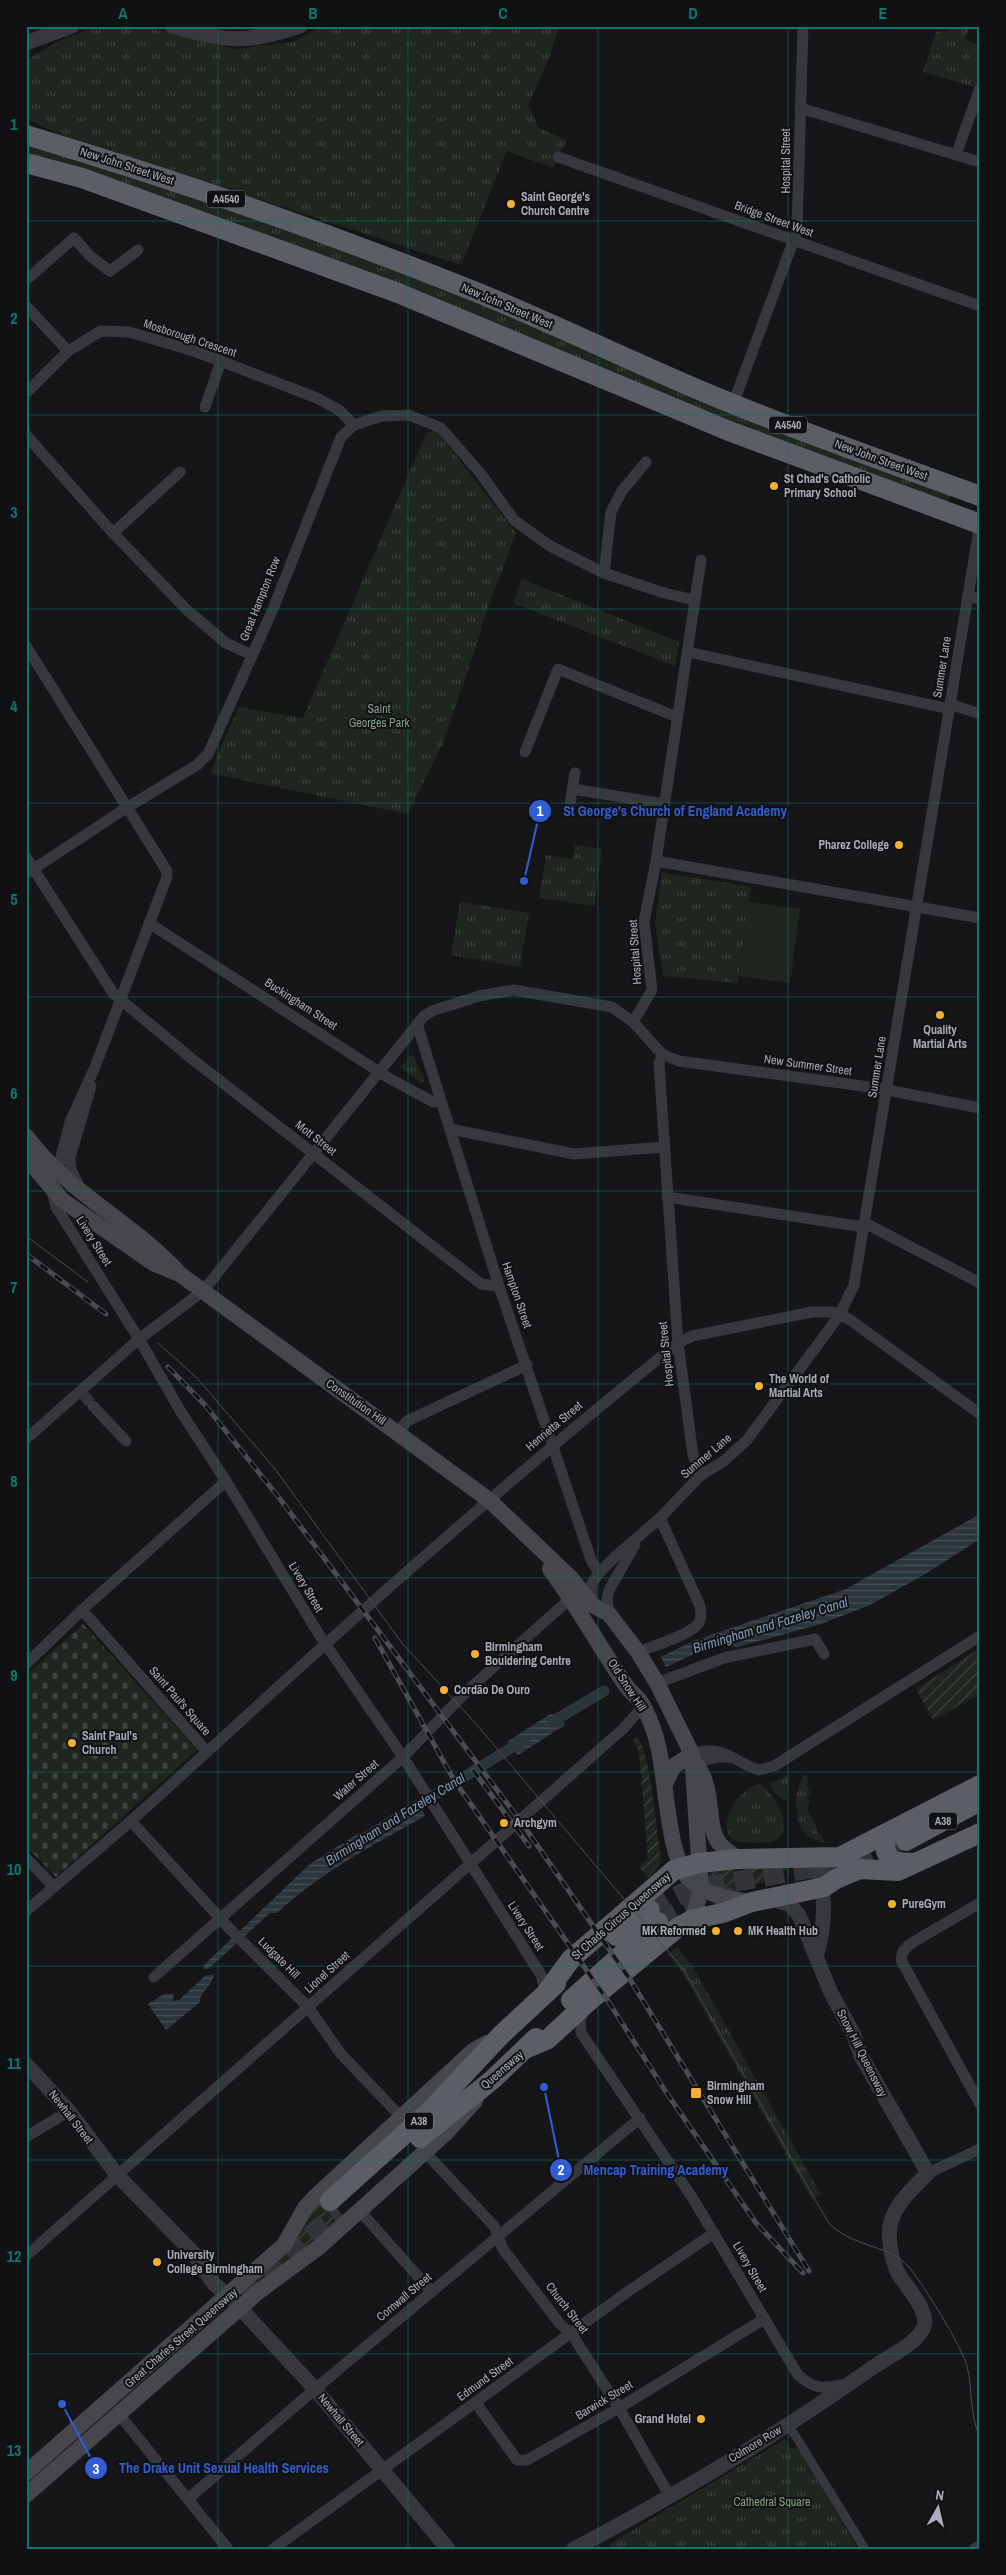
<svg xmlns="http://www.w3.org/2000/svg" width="1006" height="2575" font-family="'Archivo Narrow',sans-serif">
<defs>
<pattern id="grass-tufts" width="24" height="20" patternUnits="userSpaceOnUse" patternTransform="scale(1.25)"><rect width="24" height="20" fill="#1e261f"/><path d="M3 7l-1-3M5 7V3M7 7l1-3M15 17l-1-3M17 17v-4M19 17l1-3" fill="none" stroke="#3c433d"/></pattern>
<pattern id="cemetery-stones" width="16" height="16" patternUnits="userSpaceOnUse" patternTransform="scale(1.25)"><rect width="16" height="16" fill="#1e261f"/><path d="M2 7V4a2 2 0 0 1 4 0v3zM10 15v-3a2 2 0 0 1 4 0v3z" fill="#3c433d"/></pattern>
<pattern id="garden-furrows" width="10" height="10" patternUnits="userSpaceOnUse" patternTransform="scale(1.25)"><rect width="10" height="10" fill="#1e261f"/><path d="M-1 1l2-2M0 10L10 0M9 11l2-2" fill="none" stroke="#3c433d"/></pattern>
<pattern id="water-rules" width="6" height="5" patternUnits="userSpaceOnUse" patternTransform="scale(1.25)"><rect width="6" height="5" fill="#2c353c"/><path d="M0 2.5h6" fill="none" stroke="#485056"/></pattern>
</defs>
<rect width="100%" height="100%" fill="#161618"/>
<g fill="url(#grass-tufts)">
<path d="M110,26H135L167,32L235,49L292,42L323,26H559L549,58L528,106L539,128L567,140L553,168L507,151L461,265L59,134L27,119L26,61C51,44 80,29 110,26Z"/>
<polygon points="952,26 970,26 965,39 980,46 980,76 975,87 923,72 936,32 950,31"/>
<polygon points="26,141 393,267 952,492 948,503 738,427 411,290 273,237 26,152"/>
<polygon points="436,430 516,533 481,626 480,635 442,745 408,814 213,774 211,770 239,707 303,718 426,434"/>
<polygon points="522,579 679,642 675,666 513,603"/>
<polygon points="575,845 602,849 594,906 539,898 546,855 573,859"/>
<polygon points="662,872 751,887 738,983 663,976 655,923"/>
<polygon points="460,902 529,913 520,967 451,955"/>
<polygon points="412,1054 425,1080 421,1083 400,1067"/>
<path d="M805,1774L809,1782L806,1785L811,1794L807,1797L810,1802L807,1809L816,1825L817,1833L821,1834L826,1844C820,1841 812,1839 807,1835C793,1823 793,1787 805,1774Z"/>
<polygon points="789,1775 786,1800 784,1801 772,1789 770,1783"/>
<path d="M760,1784C773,1792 793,1824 779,1838C770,1846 744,1843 733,1840C714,1825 741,1786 760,1784Z"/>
<polygon points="677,1947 692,1965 821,2195 812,2200 682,1972 668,1954"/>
<polygon points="785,2439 791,2448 798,2448 858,2549 608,2549 611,2543"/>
</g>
<polygon fill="url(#cemetery-stones)" points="83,1624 197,1750 56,1877 26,1846 26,1675"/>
<g fill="url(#garden-furrows)">
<polygon points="980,1648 980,1694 933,1720 916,1689"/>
<path d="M637,1738C649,1743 658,1842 661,1860L660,1864L648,1878L639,1867L648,1859L639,1752L633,1739Z"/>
<polygon points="734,1867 735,1892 709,1884 709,1870"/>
<polygon points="745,1868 788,1868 789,1879 786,1870 781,1871 782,1880 747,1885"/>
<polygon points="323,2198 340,2218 323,2234 255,2283"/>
</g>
<polygon fill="#1e261f" points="749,902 800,909 790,983 739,976"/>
<g fill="url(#water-rules)">
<polygon points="980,1514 980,1539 927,1573 870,1605 821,1624 737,1647 718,1643 666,1667 661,1657 693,1641 846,1589"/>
<polygon points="550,1714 565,1714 559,1722 559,1724 564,1722 565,1725 518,1755 507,1742"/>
<path d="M422,1810L425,1816C373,1845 321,1872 277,1913H270L208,1969H203L205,1964L310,1864L359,1833L375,1832L369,1839L374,1840Z"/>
<path d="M214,1974C213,1986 200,1991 200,2002L166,2030L148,2004L164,1994H174L173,2001L179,2000L205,1976Z"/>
</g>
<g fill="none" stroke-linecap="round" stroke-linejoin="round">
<g stroke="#2c353c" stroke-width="11">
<polyline points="552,1722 604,1691"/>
<polyline points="363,1839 524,1740"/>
</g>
<polyline stroke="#333438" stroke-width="11" stroke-dasharray="11 5.5" stroke-linecap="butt" points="83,1394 93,1406"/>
<g stroke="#333438" stroke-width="20" stroke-dasharray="20 10" stroke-linecap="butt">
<polyline points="650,1910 691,1889 837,1864 906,1841"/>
<polyline points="658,1922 690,1906 737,1896"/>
<polyline points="243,2296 339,2211"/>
</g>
<polyline stroke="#37383d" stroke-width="9" points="793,2432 865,2549"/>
<g stroke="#37383d" stroke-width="11">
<polyline points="800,108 980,162"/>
<polyline points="956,155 980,88"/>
<polyline points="558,157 980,306"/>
<polyline points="26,280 74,238 90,256 110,271 138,250"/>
<polyline points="26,306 68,351"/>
<polyline points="26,393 68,351 101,331 129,332 194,351 317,398 339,410 354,425"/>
<polyline points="733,404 797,231 803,26"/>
<polyline points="205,407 221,361"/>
<polyline points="26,435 113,533 187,610 226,643 252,655"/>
<polyline points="113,533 180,472"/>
<polyline points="604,573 611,512 622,491 646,462"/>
<polyline points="968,595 980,600"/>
<polyline points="26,646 167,871 167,877 95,1067 70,1122 57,1172"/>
<polyline points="688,652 950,709"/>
<polyline points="950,704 980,714"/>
<polyline points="525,752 558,669 677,717"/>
<polyline points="573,789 664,804"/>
<polyline points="570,803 575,773"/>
<polyline points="26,857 113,993 121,1000 192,1059 481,1284 499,1286"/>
<polyline points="656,861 980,918"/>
<polyline points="26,874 123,810 197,765 208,754 273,609 341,437 354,425 382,416 409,415 441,428 481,474 514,520 550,546 604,573 664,593 694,600"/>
<polyline points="149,923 387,1077 433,1102 441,1102"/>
<polyline points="633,1022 652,990 644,922 656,861 701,560"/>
<polyline points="417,1024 499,1286 591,1560 599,1573"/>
<polyline points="662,1054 679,1061 877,1088 980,1108"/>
<polyline points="450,1129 574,1154 664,1147"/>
<polyline points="78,1184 71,1170 70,1158 91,1086"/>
<polyline points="52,1191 56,1207 139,1339 181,1412 226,1481 320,1636 403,1757 541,1975 546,1993"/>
<polyline points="667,1197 864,1227"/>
<polyline points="865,1223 980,1283"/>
<polyline points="93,1406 126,1441"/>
<polyline points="398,1432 407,1421 527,1365"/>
<polyline points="26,1439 139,1339 203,1291 424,1016 432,1011 479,996 514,990 612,1007 633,1022 662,1054 659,1064 678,1343 693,1455 701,1475"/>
<polyline points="592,1605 591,1585 599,1573 616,1556 660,1518 701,1475 724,1461 747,1440 839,1316 854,1285 980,523"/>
<polyline points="82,1610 226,1481"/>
<polyline points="609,1614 607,1598 610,1588 635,1545"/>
<path d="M638,1652C653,1646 687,1636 697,1625C702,1620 701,1613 700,1606L660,1518"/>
<polyline points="26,1664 82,1610 207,1752 131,1821 26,1911"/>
<polyline points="657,1683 724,1658 815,1639 824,1654"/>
<path d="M207,1752C360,1611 516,1473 678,1343L692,1336L812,1312H833L849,1319L980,1414"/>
<path d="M692,1754C724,1744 730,1760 759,1770L774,1766L980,1636"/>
<polyline points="695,1763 717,1757 729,1757"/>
<polyline points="131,1821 229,1928 308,2007 341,2054 402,2118"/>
<polyline points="26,1858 54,1887"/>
<polyline points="980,1903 910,1944 903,1951 901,1960 980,2104"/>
<polyline points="154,1977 403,1757 469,1689 571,1598"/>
<path d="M585,2009L580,2020L581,2033L692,2197L798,2375C816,2391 825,2388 847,2384"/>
<polyline points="26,2137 69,2111"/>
<polyline points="425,2152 494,2226 503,2249 560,2324 571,2333 619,2408 669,2495"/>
<polyline points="928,2173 980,2149"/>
<polyline points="359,2210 432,2292"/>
<polyline points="26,2256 624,1728 643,1706"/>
<polyline points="476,2403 517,2460 527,2460 619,2408 764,2319"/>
<polyline points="118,2413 228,2549"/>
<polyline points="188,2499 315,2389 640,2118"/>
<polyline points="273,2549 626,2293 714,2233"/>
<polyline points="974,2549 980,2546"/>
</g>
<g stroke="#37383d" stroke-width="15">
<path d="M172,26C229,42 244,44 300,26"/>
<polyline points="26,43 72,26"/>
<path d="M816,1956C827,1923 825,1891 817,1859"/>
<polyline points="26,2064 69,2111 117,2175 205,2265"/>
<polyline points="197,2259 214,2284 228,2295 315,2389 448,2549"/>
<path d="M574,2549C674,2496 776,2436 869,2370C885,2358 913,2347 923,2329C932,2313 905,2286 898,2273C891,2259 887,2235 891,2221C898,2201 914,2187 928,2173L861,2056L854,2035L831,1993L799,1915L790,1905L772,1899"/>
</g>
<g stroke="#45474d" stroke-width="16">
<path d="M26,1136C68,1193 134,1223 181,1275L489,1500L571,1578L592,1605L609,1614L638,1652L657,1683L692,1754L701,1889L693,1919"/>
<polyline points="26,1157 62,1200 153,1263 177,1273"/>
<path d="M550,1569C578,1607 600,1648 627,1687C631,1692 636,1696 640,1701C649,1714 656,1735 659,1750C666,1782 668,1857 689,1879C705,1896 731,1899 752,1902"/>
<path d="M695,1763C716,1788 705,1827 720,1844C725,1850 732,1854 738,1859"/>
<polyline points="665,1783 674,1766 692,1754"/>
<polyline points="26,2473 284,2245 305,2208 315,2197 473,2051 487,2043"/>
<polyline points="26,2495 258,2292 319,2247 447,2132 475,2101"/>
</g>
<g stroke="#5b5e65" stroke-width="20">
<path d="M26,135C180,181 332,234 481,294C559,326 634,363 711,395C799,432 890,463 980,496"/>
<polyline points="26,163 82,178 398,293 729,431 980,524"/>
<path d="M889,1834C883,1846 884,1852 893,1862L913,1863"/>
<polyline points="906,1841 980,1801"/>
<polyline points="616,1936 650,1910"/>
<polyline points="546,1993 571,1959 674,1870 699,1863 738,1859 840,1857 980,1785"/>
<polyline points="571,2000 658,1922"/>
<polyline points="527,2048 548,2039 589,2001 677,1928 693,1919 723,1913 752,1902 824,1887 836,1879 860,1869 898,1871 980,1833"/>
<polyline points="420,2138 492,2080 536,2038"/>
<polyline points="330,2201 429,2112 501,2035 556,1984"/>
</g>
<g stroke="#4a4c52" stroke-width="1">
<polyline points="26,1236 88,1282"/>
<path d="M158,1343L196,1377L275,1469L402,1643L477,1725L684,1970L828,2222C849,2246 886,2244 907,2265C919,2277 964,2350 967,2366C973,2389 969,2415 980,2437"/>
</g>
<defs>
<g id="rail">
<polyline points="26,1254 106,1314"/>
<polyline points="168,1367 205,1405 280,1499 524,1826 631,1981 809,2271"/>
<polyline points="375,1638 454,1780 608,2001 666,2092 756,2223 803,2273"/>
<polyline points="473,1770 529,1846"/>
</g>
</defs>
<use href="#rail" stroke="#4a4c52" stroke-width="5"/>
<use href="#rail" stroke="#111113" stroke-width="3" stroke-dasharray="9" stroke-linecap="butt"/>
</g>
<path fill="none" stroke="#0f766e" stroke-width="1" stroke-opacity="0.55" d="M218,26V2549M408,26V2549M598,26V2549M788,26V2549M26,221H980M26,415H980M26,609H980M26,803H980M26,997H980M26,1191H980M26,1384H980M26,1578H980M26,1772H980M26,1966H980M26,2160H980M26,2354H980"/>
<g fill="#f2b134" stroke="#111113" stroke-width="2">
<circle cx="511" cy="204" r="5"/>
<circle cx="774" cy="486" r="5"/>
<circle cx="899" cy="845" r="5"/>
<circle cx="940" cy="1015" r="5"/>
<circle cx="759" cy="1386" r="5"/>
<circle cx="475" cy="1654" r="5"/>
<circle cx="444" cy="1690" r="5"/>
<circle cx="72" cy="1743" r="5"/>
<circle cx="504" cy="1823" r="5"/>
<circle cx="892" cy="1904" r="5"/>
<circle cx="716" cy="1931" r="5"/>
<circle cx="738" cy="1931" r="5"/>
<rect x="690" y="2087" width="12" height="12" rx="2.5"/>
<circle cx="157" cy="2262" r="5"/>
<circle cx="701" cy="2419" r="5"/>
</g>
<g text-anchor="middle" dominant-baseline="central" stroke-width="4" stroke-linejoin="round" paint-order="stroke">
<g fill="#111113" stroke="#7b7e86" stroke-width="1">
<rect x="207" y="190.5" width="38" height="17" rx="4"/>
<rect x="769" y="416.5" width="38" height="17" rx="4"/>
<rect x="929" y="1812.5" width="28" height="17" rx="4"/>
<rect x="405" y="2112.5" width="28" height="17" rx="4"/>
</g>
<g font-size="11" font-weight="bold" fill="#a8adb8">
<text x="226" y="199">A4540</text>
<text x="788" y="425">A4540</text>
<text x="943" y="1821">A38</text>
<text x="419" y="2121">A38</text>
</g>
<g font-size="12" fill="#a8adb8" stroke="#111113">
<text transform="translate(786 161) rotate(-90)">Hospital Street</text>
<text transform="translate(127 166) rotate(18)">New John Street West</text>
<text transform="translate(774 219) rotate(20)">Bridge Street West</text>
<text transform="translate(507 306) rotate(23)">New John Street West</text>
<text transform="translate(190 338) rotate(18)">Mosborough Crescent</text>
<text transform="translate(881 460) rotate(20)">New John Street West</text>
<text transform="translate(260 599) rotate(-68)">Great Hampton Row</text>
<text transform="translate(942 667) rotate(-81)">Summer Lane</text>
<text transform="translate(635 952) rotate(-94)">Hospital Street</text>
<text transform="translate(301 1004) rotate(33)">Buckingham Street</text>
<text transform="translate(808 1065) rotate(8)">New Summer Street</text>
<text transform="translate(877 1067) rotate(-81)">Summer Lane</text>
<text transform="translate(316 1138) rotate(38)">Mott Street</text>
<text transform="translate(94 1241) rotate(58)">Livery Street</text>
<text transform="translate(517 1295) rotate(71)">Hampton Street</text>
<text transform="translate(666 1354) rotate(-96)">Hospital Street</text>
<text transform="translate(356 1402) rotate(35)">Constitution Hill</text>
<text transform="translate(554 1426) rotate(-40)">Henrietta Street</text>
<text transform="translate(706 1456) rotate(-40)">Summer Lane</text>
<text transform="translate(306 1587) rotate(59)">Livery Street</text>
<text transform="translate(627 1685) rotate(57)">Old Snow Hill</text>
<text transform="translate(180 1701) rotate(49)">Saint Paul's Square</text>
<text transform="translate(356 1780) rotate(-41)">Water Street</text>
<text transform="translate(621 1916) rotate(-41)">St Chads Circus Queensway</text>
<text transform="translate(526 1926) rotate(57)">Livery Street</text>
<text transform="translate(279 1958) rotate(45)">Ludgate Hill</text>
<text transform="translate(327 1972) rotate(-42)">Lionel Street</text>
<text transform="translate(862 2053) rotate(63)">Snow Hill Queensway</text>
<text transform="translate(502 2070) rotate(-41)">Queensway</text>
<text transform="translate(71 2117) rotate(52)">Newhall Street</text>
<text transform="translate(750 2267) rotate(60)">Livery Street</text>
<text transform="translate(404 2297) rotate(-40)">Cornwall Street</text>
<text transform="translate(567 2308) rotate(52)">Church Street</text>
<text transform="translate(181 2338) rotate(-41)">Great Charles Street Queensway</text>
<text transform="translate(485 2379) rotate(-36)">Edmund Street</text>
<text transform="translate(604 2400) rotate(-31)">Barwick Street</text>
<text transform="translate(341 2420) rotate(50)">Newhall Street</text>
<text transform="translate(755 2444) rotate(-31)">Colmore Row</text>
</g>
<g font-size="12" font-weight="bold" fill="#a8adb8" stroke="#111113" text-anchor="start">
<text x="521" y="197">Saint George's<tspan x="521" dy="14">Church Centre</tspan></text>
<text x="784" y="479">St Chad's Catholic<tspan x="784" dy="14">Primary School</tspan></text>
<text x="889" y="845" text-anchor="end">Pharez College</text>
<text x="940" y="1030" text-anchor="middle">Quality<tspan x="940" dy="14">Martial Arts</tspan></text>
<text x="769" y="1379">The World of<tspan x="769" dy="14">Martial Arts</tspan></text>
<text x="485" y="1647">Birmingham<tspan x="485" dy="14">Bouldering Centre</tspan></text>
<text x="454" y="1690">Cordão De Ouro</text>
<text x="82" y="1736">Saint Paul's<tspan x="82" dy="14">Church</tspan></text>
<text x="514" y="1823">Archgym</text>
<text x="902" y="1904">PureGym</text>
<text x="706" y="1931" text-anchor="end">MK Reformed</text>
<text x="748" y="1931">MK Health Hub</text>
<text x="707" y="2086">Birmingham<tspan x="707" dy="14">Snow Hill</tspan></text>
<text x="167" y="2255">University<tspan x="167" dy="14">College Birmingham</tspan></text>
<text x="691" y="2419" text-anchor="end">Grand Hotel</text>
</g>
<g font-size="12" fill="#7fa381" stroke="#111113">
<text x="379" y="709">Saint<tspan x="379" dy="14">Georges Park</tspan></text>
<text x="772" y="2502">Cathedral Square</text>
</g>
<g font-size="14" font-style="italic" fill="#7f9bb3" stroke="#111113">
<text transform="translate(770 1625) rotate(-17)">Birmingham and Fazeley Canal</text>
<text transform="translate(395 1819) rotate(-32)">Birmingham and Fazeley Canal</text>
</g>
</g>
<path fill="none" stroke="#325cd3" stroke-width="2" d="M524 881L540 811M544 2087L561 2170M62 2404L96 2468"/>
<g fill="#325cd3" stroke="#111113" stroke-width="2">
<circle cx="524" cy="881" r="5"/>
<circle cx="544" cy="2087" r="5"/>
<circle cx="62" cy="2404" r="5"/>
<circle cx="540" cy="811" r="12"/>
<circle cx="561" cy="2170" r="12"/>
<circle cx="96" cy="2468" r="12"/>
</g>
<g font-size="15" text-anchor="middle" font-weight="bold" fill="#fff">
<text x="540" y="816">1</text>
<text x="561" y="2175">2</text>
<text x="96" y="2474">3</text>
</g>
<g font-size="14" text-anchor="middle" font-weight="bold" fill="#325cd3" stroke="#111113" stroke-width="4" stroke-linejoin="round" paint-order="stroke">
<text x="675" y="816">St George's Church of England Academy</text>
<text x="656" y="2175">Mencap Training Academy</text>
<text x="224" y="2473">The Drake Unit Sexual Health Services</text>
</g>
<rect width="1006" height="2575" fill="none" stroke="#111113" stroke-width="55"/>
<g transform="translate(938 2508) rotate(8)" stroke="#111113" stroke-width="4" paint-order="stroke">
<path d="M0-4L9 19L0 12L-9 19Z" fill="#a8adb8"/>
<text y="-8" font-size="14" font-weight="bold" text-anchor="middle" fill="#a8adb8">N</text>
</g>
<rect x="28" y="28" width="950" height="2520" fill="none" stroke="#0f766e" stroke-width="2"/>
<g font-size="16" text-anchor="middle" font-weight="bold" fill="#0f766e">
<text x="123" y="19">A</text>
<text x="313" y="19">B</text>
<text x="503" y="19">C</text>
<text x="693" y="19">D</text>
<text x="883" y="19">E</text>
<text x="14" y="130">1</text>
<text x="14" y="324">2</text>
<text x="14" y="518">3</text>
<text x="14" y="712">4</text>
<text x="14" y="905">5</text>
<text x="14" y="1099">6</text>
<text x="14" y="1293">7</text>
<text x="14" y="1487">8</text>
<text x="14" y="1681">9</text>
<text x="14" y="1875">10</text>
<text x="14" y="2069">11</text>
<text x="14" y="2262">12</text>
<text x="14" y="2456">13</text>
</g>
</svg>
